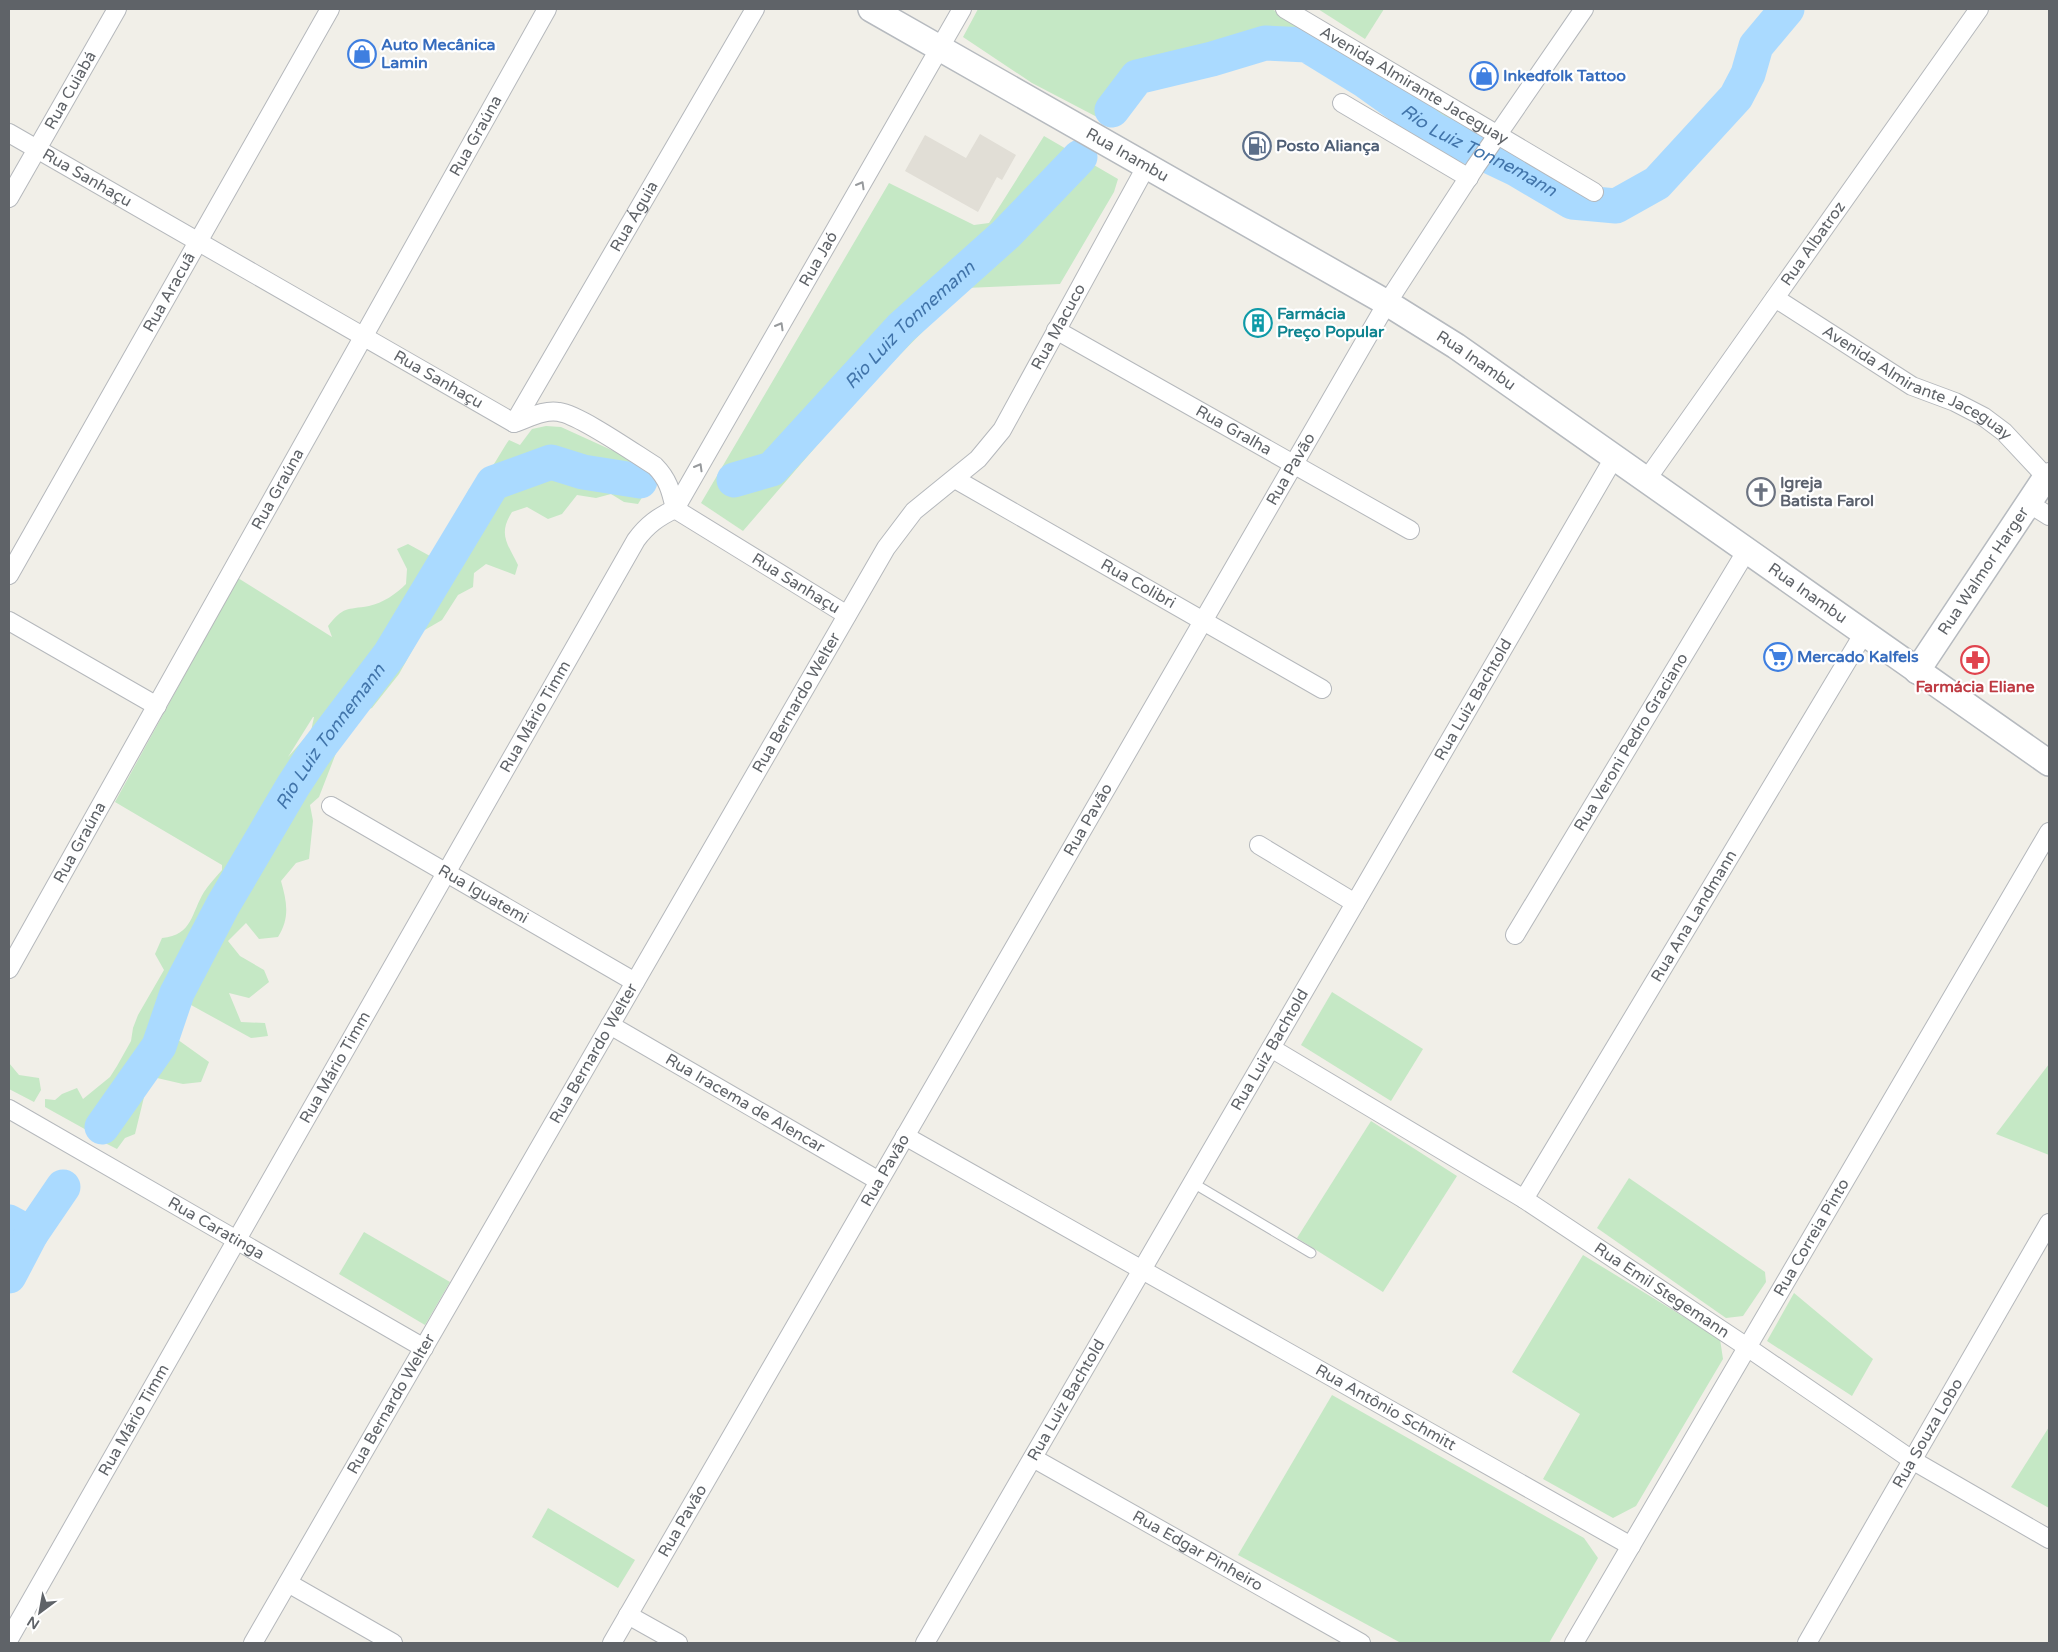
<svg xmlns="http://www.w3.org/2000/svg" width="2058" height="1652" font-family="'Varela Round',sans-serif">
<rect width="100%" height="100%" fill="#f1efe8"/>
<polygon fill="#e1ded6" points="980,134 1016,155 1002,180 997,177 978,212 905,171 925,135 966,158"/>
<g fill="#c5e8c5" fill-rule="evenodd">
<polygon points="978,9 1271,9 1308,25 1454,120 1469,132 1473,144 1465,153 1350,82 1312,54 1282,48 1232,60 1207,77 1175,85 1159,83 1139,96 1116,119 1097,117 1032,83 963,37"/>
<polygon points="1318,9 1384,9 1365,39"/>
<polygon points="1044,136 1118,179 1114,192 1060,284 966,288 863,392 743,531 701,503 889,183 974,225 989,223"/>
<path d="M546,426L561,427L629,458L648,470L651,478L624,470L596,471L568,455L538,457L518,470L496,475L480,487L469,526L479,515L484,502L493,490L530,477L540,469L558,470L605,483L649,486L638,504L624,502L611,494L596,498L577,495L562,514L548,519L527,507L512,512C498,534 507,543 518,565L515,575L486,564L474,573L473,587L458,595L442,620L423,631L399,674L372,708L356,713L343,735L319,797L310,805L313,821L309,859L296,863L281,881C287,902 290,918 278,937L259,939L246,923L228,941L240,956L264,970L269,982L249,998L229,993L241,1022L265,1023L268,1036L251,1038L191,1005L174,1037L209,1062L201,1082L183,1084L157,1078L145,1093L135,1134L125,1138L117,1149L101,1141L139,1075L162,1049L167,1031L90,1132L45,1107V1099L55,1100L62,1094L77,1088L83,1099L110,1077L117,1066L131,1041L133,1028L138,1015L164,970L155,954L162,938C193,935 191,913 204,892C209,884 216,877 222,870V865L115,802L238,578L332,637L328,626C344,606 346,610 369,606C383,603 396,594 406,584L407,569L397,549L408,544L430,556L446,536L469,489C487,481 498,456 509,440L520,445L532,429ZM467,529L452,559L396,647L378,671C391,639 411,611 428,582C441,563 448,544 467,529ZM314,717L311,731L288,757L313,717ZM330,736L209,936L173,1004L174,991L188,960L228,886L301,764Z"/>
<polygon points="1332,992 1423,1049 1391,1101 1301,1045"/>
<polygon points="9,1063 19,1075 39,1078 41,1090 34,1102 9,1089"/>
<polygon points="2049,1064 2049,1155 1996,1134"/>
<polygon points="1371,1121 1457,1176 1383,1292 1297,1238"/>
<polygon points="1629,1178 1765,1272 1766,1282 1743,1316 1726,1318 1597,1228"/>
<polygon points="364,1232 450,1282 425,1325 339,1274"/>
<polygon points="1583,1255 1720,1339 1723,1359 1636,1506 1613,1518 1543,1479 1580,1414 1512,1372"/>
<polygon points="1794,1293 1873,1359 1852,1396 1767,1341"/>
<polygon points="1332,1395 1584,1538 1598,1558 1549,1643 1401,1643 1238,1555"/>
<polygon points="2049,1427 2049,1508 2011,1487"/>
<polygon points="548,1508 635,1560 618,1588 532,1537"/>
</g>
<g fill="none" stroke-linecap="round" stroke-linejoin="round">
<g stroke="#aadaff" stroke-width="35">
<path id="s1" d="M1112,110L1137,77L1212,59L1265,43L1307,45L1364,80L1434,130L1516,169L1572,202L1616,206L1657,183L1736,97L1748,74L1756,46L1787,9"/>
<path id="s2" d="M734,480L772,469L901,328L1006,234L1080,157"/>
<path id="s3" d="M102,1127L159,1046L177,993L223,905L293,786L314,754L390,654L493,483L551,462L583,472L640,481"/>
<polyline points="9,1222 31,1234 9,1276"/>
<polyline points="31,1234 63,1187"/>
</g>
<defs>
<polyline id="lane" points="1193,1183 1311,1253"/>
<g id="street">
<path id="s4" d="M1285,9L1594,192"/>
<polyline points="1342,103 1469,178"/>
<path id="s5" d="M9,133L514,423C527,419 544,409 559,412C580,415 634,453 655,466C668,479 671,491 675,509L847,615"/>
<path id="s6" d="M9,198L117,9"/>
<path id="s7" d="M1775,298L1912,386L1955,402L1984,417L2004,432L2046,477L2049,472"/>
<path id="s8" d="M1056,330L1410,530"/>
<path id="s9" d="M514,423L755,9"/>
<path id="s10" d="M955,479L1322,689"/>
<path id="s11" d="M1647,479L1979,9"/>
<polyline points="2028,503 2049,516"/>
<path id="s12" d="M9,575L330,9"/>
<polyline points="9,621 157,706"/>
<path id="s13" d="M331,806L635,982"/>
<polyline points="1259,845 1355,903"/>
<path id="s14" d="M1515,935L1747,550"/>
<path id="s15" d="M9,969L547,9"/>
<path id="s16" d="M610,1025L879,1181"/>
<path id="s17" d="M1271,1048L1524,1199L1747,1347L1912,1460L2049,1539"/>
<path id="s18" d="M9,1109L424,1348"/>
<path id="s19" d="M905,1136L1631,1546"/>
<path id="s20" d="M1524,1199L1864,633"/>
<path id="s21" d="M1033,1458L1361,1643"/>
<polyline points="288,1583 393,1643"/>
<polyline points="628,1615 678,1643"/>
<path id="s22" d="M9,1639L636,540C647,525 658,517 675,509L962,9"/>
<path id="s23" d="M253,1643L886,548L914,511L978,459L1002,430L1147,165"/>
<path id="s24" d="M612,1643L1387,303L1476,166L1584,9"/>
<path id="s25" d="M925,1643L1615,456"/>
<path id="s26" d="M1574,1643L2049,832"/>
<path id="s27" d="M1807,1643L2049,1223"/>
</g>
<g id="secondary">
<path id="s28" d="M871,9L1387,303L1456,346L2049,763"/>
<path id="s29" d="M1917,671L2046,477L2049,479"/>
</g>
</defs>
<use href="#lane" stroke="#b5b8bc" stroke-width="11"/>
<use href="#street" stroke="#b5b8bc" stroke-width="20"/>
<use href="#secondary" stroke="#b6babf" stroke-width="28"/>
<use href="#lane" stroke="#fff" stroke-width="9"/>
<use href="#street" stroke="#fff" stroke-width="18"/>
<use href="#secondary" stroke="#fff" stroke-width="25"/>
</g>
<defs><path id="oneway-chevron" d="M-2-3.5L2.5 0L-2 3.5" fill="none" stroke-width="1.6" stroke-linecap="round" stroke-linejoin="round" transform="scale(1.25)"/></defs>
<g stroke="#979a9d">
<use href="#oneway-chevron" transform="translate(861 185) rotate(-60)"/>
<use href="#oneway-chevron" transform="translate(780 326) rotate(-60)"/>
<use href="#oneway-chevron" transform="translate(699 467) rotate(-60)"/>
</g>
<defs>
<symbol id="shop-ring" viewBox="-11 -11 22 22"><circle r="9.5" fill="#fff" stroke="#3f7fe0" stroke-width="1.5"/><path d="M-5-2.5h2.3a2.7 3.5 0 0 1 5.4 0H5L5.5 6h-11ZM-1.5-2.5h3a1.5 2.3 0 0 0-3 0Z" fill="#3f7fe0"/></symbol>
<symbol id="fuel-ring" viewBox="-11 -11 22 22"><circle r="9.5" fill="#fff" stroke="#5c6f8a" stroke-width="1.5"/><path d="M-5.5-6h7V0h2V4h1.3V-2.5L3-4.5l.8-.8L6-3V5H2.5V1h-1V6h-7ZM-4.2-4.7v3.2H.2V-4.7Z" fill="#5c6f8a"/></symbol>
<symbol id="building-ring" viewBox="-11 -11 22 22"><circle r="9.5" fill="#fff" stroke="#0f9aa8" stroke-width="1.5"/><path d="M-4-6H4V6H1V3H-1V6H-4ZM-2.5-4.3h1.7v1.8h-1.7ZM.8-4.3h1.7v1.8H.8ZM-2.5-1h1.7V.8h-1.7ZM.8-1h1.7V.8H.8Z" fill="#0f9aa8"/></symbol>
<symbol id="church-ring" viewBox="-11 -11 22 22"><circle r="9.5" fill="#fff" stroke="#6b7280" stroke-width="1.5"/><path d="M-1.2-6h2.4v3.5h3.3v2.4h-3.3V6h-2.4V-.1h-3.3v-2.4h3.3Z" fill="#6b7280"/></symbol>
<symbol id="supermarket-ring" viewBox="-11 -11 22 22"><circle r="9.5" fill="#fff" stroke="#3f7fe0" stroke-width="1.5"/><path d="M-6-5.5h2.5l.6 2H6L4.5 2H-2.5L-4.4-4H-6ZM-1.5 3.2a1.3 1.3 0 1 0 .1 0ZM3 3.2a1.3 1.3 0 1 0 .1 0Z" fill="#3f7fe0"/></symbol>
<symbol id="pharmacy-ring" viewBox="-11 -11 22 22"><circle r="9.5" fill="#fff" stroke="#e0444e" stroke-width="1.5"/><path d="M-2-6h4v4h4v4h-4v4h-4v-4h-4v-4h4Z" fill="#e0444e"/></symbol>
</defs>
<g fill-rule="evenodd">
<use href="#shop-ring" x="346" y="38" width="32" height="32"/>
<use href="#shop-ring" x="1468" y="60" width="32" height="32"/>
<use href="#fuel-ring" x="1241" y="130" width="32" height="32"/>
<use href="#building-ring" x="1242" y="307" width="32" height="32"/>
<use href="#church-ring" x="1745" y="476" width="32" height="32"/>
<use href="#supermarket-ring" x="1762" y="641" width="32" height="32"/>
<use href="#pharmacy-ring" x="1959" y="644" width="32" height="32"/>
</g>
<g text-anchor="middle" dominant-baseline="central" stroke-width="4.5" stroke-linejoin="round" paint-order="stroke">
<g font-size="16" font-weight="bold" fill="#366cbe" stroke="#fff" text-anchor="start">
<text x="381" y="45">Auto Mecânica<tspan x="381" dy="18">Lamin</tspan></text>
<text x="1503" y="76">Inkedfolk Tattoo</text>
<text x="1797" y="657">Mercado Kalfels</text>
</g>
<g font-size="16" fill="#5f6368" stroke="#fff">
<text stroke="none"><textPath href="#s4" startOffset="150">Avenida Almirante Jaceguay</textPath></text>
<text stroke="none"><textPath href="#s6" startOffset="124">Rua Cuiabá</textPath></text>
<text stroke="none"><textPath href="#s15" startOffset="955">Rua Graúna</textPath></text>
<text stroke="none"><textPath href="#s28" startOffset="295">Rua Inambu</textPath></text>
<text stroke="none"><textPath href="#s5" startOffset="90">Rua Sanhaçu</textPath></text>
<text stroke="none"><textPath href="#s9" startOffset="239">Rua Águia</textPath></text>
<text stroke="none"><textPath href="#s11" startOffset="288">Rua Albatroz</textPath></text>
<text stroke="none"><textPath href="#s22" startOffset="1604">Rua Jaó</textPath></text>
<text stroke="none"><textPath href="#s12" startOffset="325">Rua Aracuã</textPath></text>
<text stroke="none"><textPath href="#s23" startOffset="1549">Rua Macuco</textPath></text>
<text stroke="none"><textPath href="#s28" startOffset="700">Rua Inambu</textPath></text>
<text stroke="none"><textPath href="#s5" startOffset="495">Rua Sanhaçu</textPath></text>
<text stroke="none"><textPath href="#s7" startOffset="166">Avenida Almirante Jaceguay</textPath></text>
<text stroke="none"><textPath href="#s8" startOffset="204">Rua Gralha</textPath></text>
<text stroke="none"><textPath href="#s24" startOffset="1356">Rua Pavão</textPath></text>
<text stroke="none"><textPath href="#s15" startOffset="550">Rua Graúna</textPath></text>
<text stroke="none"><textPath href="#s29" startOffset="120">Rua Walmor Harger</textPath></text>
<text stroke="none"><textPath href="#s5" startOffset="930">Rua Sanhaçu</textPath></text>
<text stroke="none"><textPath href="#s10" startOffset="211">Rua Colibri</textPath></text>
<text stroke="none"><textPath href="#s28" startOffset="1105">Rua Inambu</textPath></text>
<text stroke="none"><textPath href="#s25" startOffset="1091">Rua Luiz Bachtold</textPath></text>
<text stroke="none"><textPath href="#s23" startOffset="1086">Rua Bernardo Welter</textPath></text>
<text stroke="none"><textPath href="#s22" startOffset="1062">Rua Mário Timm</textPath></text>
<text stroke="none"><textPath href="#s14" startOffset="225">Rua Veroni Pedro Graciano</textPath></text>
<text stroke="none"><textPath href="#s24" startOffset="951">Rua Pavão</textPath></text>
<text stroke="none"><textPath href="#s15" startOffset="145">Rua Graúna</textPath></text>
<text stroke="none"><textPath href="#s13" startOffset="176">Rua Iguatemi</textPath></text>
<text stroke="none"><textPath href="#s20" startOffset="330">Rua Ana Landmann</textPath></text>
<text stroke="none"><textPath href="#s25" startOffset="686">Rua Luiz Bachtold</textPath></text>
<text stroke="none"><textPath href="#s23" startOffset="681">Rua Bernardo Welter</textPath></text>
<text stroke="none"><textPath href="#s22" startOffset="658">Rua Mário Timm</textPath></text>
<text stroke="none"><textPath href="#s16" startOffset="156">Rua Iracema de Alencar</textPath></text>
<text stroke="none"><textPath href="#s24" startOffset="546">Rua Pavão</textPath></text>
<text stroke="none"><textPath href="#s18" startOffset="239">Rua Caratinga</textPath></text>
<text stroke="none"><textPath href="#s26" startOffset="470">Rua Correia Pinto</textPath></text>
<text stroke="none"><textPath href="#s17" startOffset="460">Rua Emil Stegemann</textPath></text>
<text stroke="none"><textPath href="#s25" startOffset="281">Rua Luiz Bachtold</textPath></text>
<text stroke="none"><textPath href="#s23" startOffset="276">Rua Bernardo Welter</textPath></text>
<text stroke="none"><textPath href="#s19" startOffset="552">Rua Antônio Schmitt</textPath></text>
<text stroke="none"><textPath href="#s22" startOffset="252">Rua Mário Timm</textPath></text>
<text stroke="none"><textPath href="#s27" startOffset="242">Rua Souza Lobo</textPath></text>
<text stroke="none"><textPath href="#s24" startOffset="141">Rua Pavão</textPath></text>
<text stroke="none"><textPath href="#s21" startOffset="189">Rua Edgar Pinheiro</textPath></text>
</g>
<g font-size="16" font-weight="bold" fill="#4e5e75" stroke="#fff" text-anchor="start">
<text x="1276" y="146">Posto Aliança</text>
</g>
<g font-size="16" font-weight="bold" fill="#0d838f" stroke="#fff" text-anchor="start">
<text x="1277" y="314">Farmácia<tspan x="1277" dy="18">Preço Popular</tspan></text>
</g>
<g font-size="16" font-weight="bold" fill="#5b616d" stroke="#fff" text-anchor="start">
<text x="1780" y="483">Igreja<tspan x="1780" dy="18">Batista Farol</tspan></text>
</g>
<g font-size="16" font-weight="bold" fill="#be3a42" stroke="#fff">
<text x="1975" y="687">Farmácia Eliane</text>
</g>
<g font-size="18" font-style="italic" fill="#4174aa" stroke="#fff">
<text stroke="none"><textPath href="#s1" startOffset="418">Rio Luiz Tonnemann</textPath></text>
<text stroke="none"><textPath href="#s2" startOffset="239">Rio Luiz Tonnemann</textPath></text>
<text stroke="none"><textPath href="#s3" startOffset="454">Rio Luiz Tonnemann</textPath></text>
</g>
</g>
<rect width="2058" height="1652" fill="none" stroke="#5f6368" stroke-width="20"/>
<g transform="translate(40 1612) rotate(212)" stroke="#ffffff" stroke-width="4" paint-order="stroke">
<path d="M0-4L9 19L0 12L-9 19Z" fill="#5f6368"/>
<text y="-8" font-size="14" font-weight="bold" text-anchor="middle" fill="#5f6368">N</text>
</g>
</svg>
